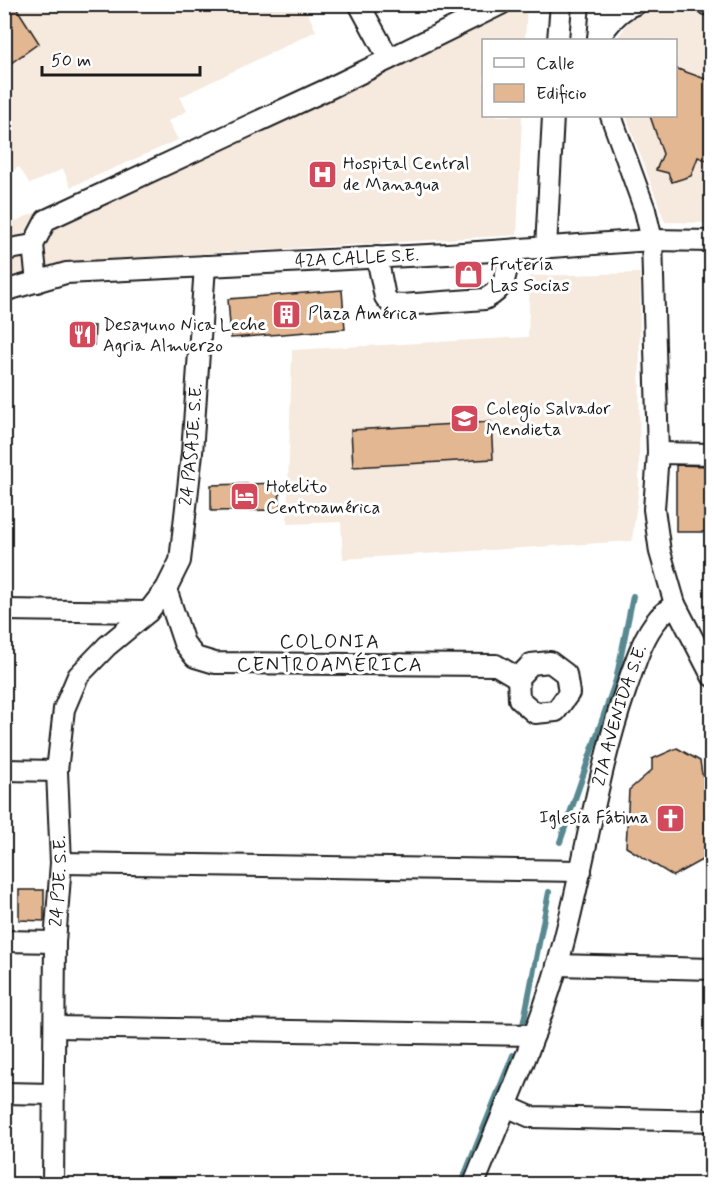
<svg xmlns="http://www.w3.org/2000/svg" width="716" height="1189" font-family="Mynerve,sans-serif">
<rect width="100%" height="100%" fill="#fff"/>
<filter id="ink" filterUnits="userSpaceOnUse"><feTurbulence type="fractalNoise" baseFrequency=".0167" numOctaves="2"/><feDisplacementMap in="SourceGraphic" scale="12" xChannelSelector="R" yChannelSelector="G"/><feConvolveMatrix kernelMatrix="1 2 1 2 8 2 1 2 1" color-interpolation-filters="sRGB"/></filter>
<g filter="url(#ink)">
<g fill="#f6e9de">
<polygon points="5,5 304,5 316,31 180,97 187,111 168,121 178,140 71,187 63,169 30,184 19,167 5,174"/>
<polygon points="514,5 527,5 525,40 484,40 484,116 522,116 517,235 61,262 5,278 4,226"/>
<polygon points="640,5 711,5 711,223 665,222 626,116 676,116 676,40 616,40"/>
<polygon points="640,273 639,487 632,541 343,559 341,522 287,524 292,350 528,337 530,276"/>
</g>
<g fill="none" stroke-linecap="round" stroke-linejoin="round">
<g stroke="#598991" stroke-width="6">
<polyline points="560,842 616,680 633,596"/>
<polyline points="523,1025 549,892"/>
<polyline points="461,1184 513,1055"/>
</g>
</g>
<g fill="#e2b792" stroke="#1c1c1c" stroke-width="1.5">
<polygon points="4,4 14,4 39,43 4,68"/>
<polygon points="675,68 711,81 711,162 698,157 691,176 672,182 668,173 656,170 663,154 650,116 675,116"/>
<polygon points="342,290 345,329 231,338 228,299"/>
<polygon points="70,325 95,326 94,345 69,344"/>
<polygon points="491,422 493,459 353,467 351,430"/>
<polygon points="676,465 711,466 711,532 676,532"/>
<polygon points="279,483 280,510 211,511 211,485"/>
<polygon points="677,748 700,761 702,774 711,780 711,855 673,876 626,847 629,790 652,770 652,759"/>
<polygon points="19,890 44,890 44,921 19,920"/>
</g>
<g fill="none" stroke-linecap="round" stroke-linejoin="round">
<defs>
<g id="minor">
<polyline points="359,4 389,59"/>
<polyline points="705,4 712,6"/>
<path d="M598,38C609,25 619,9 636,4"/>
<polyline points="558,40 561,4"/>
<polyline points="598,40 601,4"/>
<polyline points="611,116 645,210 652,240 658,453 654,509 660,552 675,604 712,676"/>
<polyline points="546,248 553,116"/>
<polyline points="4,250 33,245"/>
<path d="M377,257L385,297L391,304L402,305L485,299C508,287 506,274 509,250"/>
<polyline points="37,282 33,245 46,220 330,88 501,4"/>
<path id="s1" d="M4,291L66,273L448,254L652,240L712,241"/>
<polyline points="658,453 712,454"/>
<polyline points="166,589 184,643 195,657 215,663 496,665 518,678"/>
<polyline points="4,610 148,612"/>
<polygon points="550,662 566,674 569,693 556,711 535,713 519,699 518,678 531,664"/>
<polyline points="4,770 57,771"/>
<polyline points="61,863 581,871"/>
<polyline points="4,941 55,942"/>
<polyline points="557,965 712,969"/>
<polyline points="55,1027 534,1035"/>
<polyline points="4,1093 53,1094"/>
<polyline points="506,1106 531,1117 712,1121"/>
<path id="s2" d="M53,1184L55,942L61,863L57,771L64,709L78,676L107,646L148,612L166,589L180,561L192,453L205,266"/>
<path id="s3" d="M474,1184C503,1112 536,1039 558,963C584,872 595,778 626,689C634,667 642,637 658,619C662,613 669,609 675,604"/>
</g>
</defs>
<use href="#minor" stroke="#1c1c1c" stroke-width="24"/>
<use href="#minor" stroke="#fff" stroke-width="20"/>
</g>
</g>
<defs>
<symbol id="hospital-square" viewBox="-11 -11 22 22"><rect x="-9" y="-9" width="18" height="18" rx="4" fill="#d1495b" stroke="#fff"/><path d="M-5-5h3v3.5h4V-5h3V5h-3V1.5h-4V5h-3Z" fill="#fff"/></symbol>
<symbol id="shop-square" viewBox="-11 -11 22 22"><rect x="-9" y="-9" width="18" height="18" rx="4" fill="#d1495b" stroke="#fff"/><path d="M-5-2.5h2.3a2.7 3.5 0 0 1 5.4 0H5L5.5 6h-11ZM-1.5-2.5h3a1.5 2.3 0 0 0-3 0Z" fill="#fff"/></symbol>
<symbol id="building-square" viewBox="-11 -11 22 22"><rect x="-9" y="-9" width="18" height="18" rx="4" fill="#d1495b" stroke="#fff"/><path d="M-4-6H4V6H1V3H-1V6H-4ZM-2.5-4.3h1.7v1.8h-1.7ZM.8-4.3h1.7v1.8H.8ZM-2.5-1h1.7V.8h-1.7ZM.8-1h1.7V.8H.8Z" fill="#fff"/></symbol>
<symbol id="restaurant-square" viewBox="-11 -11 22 22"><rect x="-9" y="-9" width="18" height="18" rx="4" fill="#d1495b" stroke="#fff"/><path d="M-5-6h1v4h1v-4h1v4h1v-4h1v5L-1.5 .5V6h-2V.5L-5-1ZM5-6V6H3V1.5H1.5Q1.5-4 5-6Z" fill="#fff"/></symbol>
<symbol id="school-square" viewBox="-11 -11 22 22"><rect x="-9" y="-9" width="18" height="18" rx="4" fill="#d1495b" stroke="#fff"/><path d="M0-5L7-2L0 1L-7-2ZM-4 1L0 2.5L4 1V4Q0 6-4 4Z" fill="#fff"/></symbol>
<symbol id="hotel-square" viewBox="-11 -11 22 22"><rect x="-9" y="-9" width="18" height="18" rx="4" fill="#d1495b" stroke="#fff"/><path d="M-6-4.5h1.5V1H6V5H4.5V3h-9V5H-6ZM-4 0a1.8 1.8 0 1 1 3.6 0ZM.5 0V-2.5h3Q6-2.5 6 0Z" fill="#fff"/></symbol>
<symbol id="church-square" viewBox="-11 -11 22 22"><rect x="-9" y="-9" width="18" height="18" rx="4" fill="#d1495b" stroke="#fff"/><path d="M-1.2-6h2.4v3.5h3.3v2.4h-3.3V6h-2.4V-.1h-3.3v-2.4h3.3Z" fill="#fff"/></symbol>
</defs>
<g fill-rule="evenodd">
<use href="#hospital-square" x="306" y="158" width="33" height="33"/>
<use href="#shop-square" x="452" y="258" width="33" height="33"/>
<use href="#building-square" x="270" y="298" width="33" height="33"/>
<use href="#restaurant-square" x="66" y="318" width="33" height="33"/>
<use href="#school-square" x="448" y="402" width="33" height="33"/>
<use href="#hotel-square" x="228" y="480" width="33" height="33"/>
<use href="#church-square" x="654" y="802" width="33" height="33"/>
</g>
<g text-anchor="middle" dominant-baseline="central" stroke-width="6" stroke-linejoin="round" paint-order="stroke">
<g font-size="18" fill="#1c1c1c" stroke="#fff" text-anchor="start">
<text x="343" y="164">Hospital Central<tspan x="343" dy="21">de Managua</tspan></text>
<text x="490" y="265">Frutería<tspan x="490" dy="21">Las Socias</tspan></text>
<text x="308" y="314">Plaza América</text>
<text x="103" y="325">Desayuno Nica Leche<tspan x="103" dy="21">Agria Almuerzo</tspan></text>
<text x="486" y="409">Colegio Salvador<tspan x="486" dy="21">Mendieta</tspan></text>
<text x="266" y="487">Hotelito<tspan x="266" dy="21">Centroamérica</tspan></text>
<text x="649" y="818" text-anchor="end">Iglesia Fátima</text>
</g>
<g font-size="18" fill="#1c1c1c" stroke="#fff">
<text stroke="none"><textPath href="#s1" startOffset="356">42A CALLE S.E.</textPath></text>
<text stroke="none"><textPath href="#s2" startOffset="784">24 PASAJE. S.E.</textPath></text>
<text stroke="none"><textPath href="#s3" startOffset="492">27A AVENIDA S.E.</textPath></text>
<text stroke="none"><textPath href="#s2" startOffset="303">24 PJE. S.E.</textPath></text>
</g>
<g font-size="20" letter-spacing="1.5" fill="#1c1c1c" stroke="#fff">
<text x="330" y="642">COLONIA<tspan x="330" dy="23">CENTROAMÉRICA</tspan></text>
</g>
</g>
<rect width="716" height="1189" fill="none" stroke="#fff" stroke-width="24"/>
<rect x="12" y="12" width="692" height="1165" fill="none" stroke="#1c1c1c" stroke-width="2" filter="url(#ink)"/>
<rect x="482" y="39" width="195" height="78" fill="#ffffff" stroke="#a4a4a4" stroke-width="1.5"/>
<rect x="494" y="58" width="30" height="9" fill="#ffffff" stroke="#a4a4a4" stroke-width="1.5"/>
<text x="536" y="69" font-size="18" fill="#1c1c1c">Calle</text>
<rect x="494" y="84" width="30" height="18" fill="#e2b792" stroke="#a4a4a4" stroke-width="1.5"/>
<text x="536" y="99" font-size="18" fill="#1c1c1c">Edificio</text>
<path d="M42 66v9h158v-9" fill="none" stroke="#1c1c1c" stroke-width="3"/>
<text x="51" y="66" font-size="18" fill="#1c1c1c" stroke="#ffffff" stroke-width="4.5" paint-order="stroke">50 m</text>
</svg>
